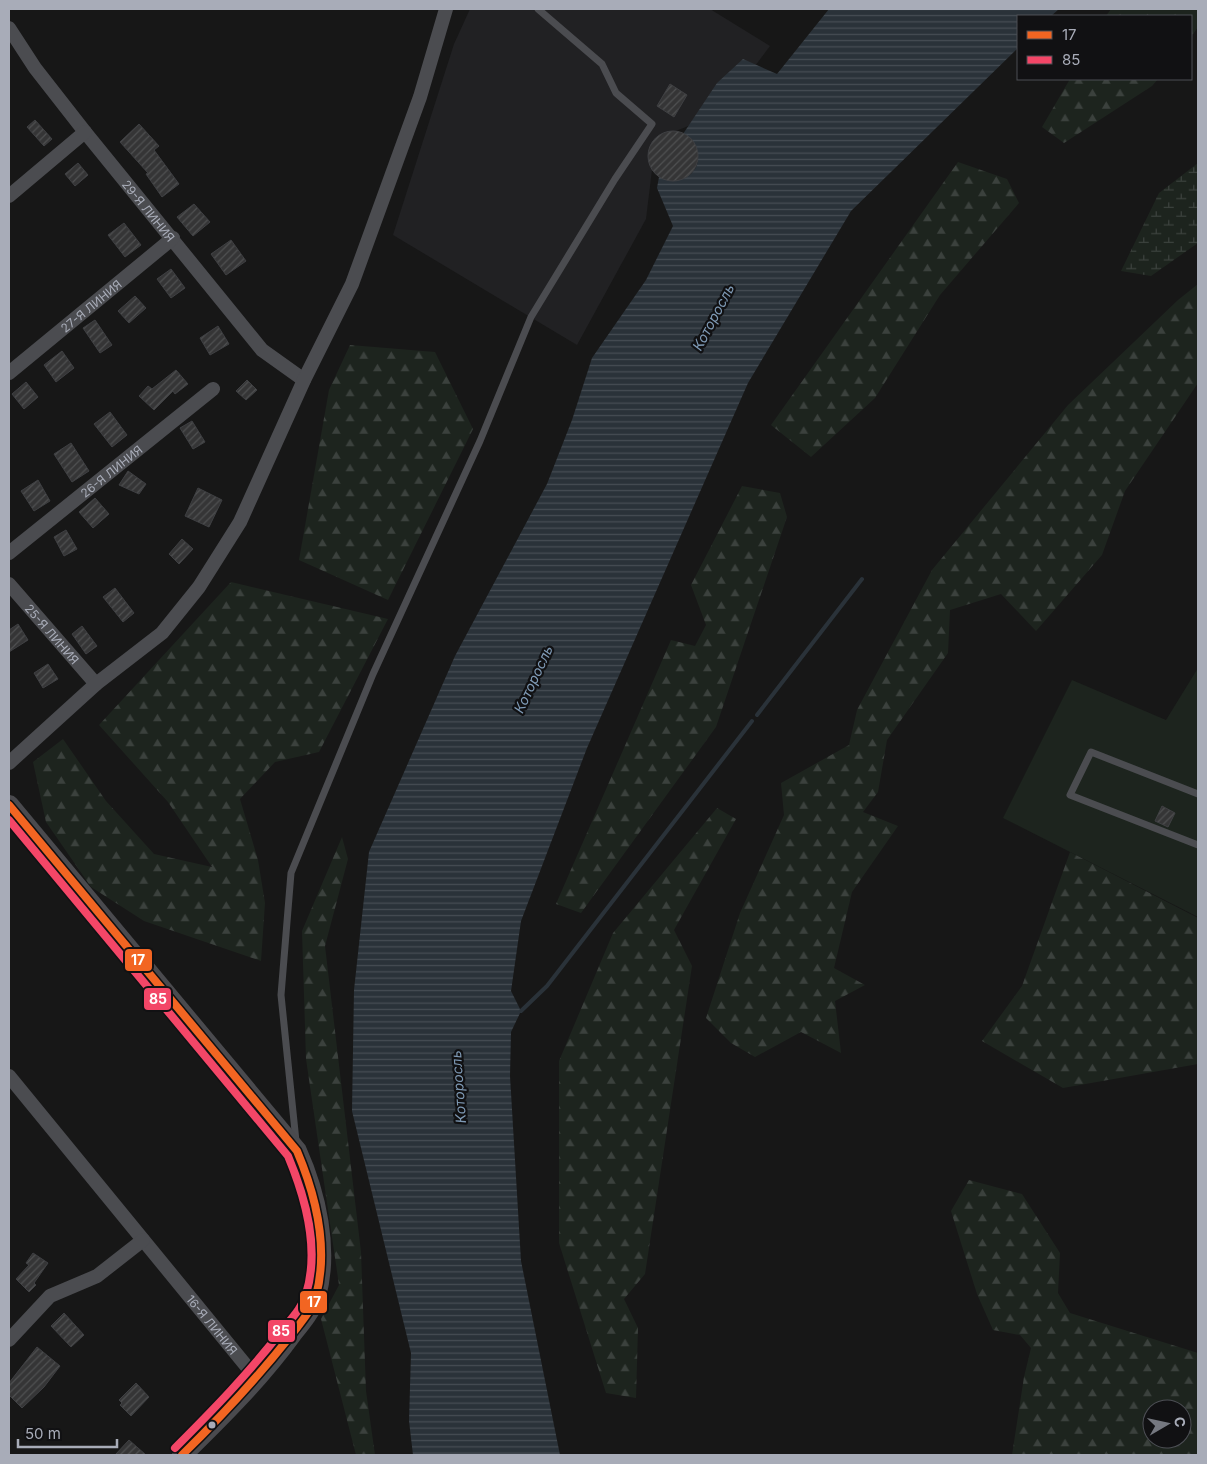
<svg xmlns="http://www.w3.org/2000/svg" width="1207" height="1464" font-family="Inter,sans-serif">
<defs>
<pattern id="forest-firs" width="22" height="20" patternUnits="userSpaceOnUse" patternTransform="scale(1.25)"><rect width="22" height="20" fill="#1d241e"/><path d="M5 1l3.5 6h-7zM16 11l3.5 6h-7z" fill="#3b413d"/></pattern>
<pattern id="wetland-marsh" width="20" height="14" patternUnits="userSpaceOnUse" patternTransform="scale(1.25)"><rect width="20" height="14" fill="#1d241e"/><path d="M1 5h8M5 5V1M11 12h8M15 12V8" fill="none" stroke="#3b413d"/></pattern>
<pattern id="water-rules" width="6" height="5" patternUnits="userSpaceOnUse" patternTransform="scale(1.25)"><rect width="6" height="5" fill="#2a3239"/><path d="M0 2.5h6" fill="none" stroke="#464d54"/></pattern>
<pattern id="building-hatch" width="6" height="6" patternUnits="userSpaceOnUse" patternTransform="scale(1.25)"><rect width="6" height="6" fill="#353536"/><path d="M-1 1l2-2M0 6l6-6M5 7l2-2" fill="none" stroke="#4f5051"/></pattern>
</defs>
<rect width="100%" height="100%" fill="#171717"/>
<polygon fill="#212123" points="470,9 710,9 770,46 720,113 676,131 690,138 696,147 699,157 696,168 689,176 679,181 669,181 659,177 652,170 646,219 577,345 393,235 454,44"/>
<polygon fill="#1d241e" points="1198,668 1198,917 1003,818 1072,680 1166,720"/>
<g fill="url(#forest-firs)" fill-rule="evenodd">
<polygon points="1111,9 1198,9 1198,27 1191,37 1191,16 1106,16"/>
<polygon points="1070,79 1158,79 1152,86 1064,143 1042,127"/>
<polygon points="958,162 1007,179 1019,203 940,295 875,398 811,457 771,425"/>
<polygon points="1198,284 1198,383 1125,491 1102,555 1036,631 1001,594 950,610 948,653 887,740 878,792 863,812 898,826 852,892 834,968 865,985 835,1001 841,1053 801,1032 755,1057 731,1043 706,1018 740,913 784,815 781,783 849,745 857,710 932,570 1068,405 1178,300"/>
<polygon points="350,345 435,352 473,429 388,600 299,560 329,390"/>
<polygon points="742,486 780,493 787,517 716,727 581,913 556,904 671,640 695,646 706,625 691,585"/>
<polygon points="231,582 388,619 319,752 275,762 240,799 258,860 265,903 261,961 144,921 91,887 46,822 33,762 63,739 106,801 154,854 212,867 168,802 99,725"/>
<polygon points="717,808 736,819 674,930 692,966 645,1274 624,1299 638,1328 636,1398 606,1393 559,1243 559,1061 613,933"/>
<polygon points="342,837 348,859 325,946 361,1252 366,1391 375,1455 356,1455 321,1319 339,1285 306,1059 302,931"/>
<polygon points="1070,852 1198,918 1198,1064 1063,1088 982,1041 1022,986"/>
<path d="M969,1180L1022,1194L1060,1253L1058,1293L1070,1313L1198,1353V1455H1012L1024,1377L1031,1348L1020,1335L993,1330L977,1294L951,1211ZM1152,1409H1182V1439H1152Z"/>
</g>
<polygon fill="url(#wetland-marsh)" points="1198,163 1198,243 1151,276 1121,271 1159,193"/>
<path fill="url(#water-rules)" d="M829,9H1059L1051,16H1018V48L851,211L748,383L587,748L521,921L511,991L521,1011L511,1032L510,1076L521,1261L560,1455H413L409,1421L411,1353L352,1111L354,990L369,852L455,656L547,484L572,420L592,358L646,280L673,226L657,188L659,177C693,192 714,153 683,134L717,83L743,59L777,74Z"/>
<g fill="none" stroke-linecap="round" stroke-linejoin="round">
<g stroke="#2a3239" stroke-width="4">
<polyline points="757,715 862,579"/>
<polyline points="521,1011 547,986 752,721"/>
</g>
</g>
<g fill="url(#building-hatch)" stroke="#3f4043">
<polygon points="670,84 687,95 674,117 657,106"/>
<polygon points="35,120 52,139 44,146 27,127"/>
<polygon points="139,124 159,146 154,150 179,184 162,197 146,174 148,173 120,142"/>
<circle cx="673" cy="156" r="25"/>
<polygon points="78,163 88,175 75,186 65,174"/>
<polygon points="194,204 210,222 193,236 177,217"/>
<polygon points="124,223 141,245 125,257 108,235"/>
<polygon points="231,240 246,261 226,275 211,254"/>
<polygon points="171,269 185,288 171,298 157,279"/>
<polygon points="135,296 146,308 129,323 118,311"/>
<polygon points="95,320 112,345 100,353 83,328"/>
<polygon points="218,326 229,344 210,355 200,338"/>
<polygon points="62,351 74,368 56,382 44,365"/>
<polygon points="176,370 188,384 175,394 173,391 154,410 139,396 148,386 152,389"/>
<polygon points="247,380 257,390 246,400 236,391"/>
<polygon points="26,382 38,397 24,409 12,394"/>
<polygon points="110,412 127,435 112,447 94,424"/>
<polygon points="192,421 205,442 193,449 180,428"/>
<polygon points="71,443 89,471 72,482 54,454"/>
<polygon points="128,471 146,484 139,494 119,485"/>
<polygon points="38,480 50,501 34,511 21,491"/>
<polygon points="198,488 222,500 209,527 185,516"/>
<polygon points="95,498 109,514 93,528 79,512"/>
<polygon points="66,530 77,549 64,556 54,537"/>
<polygon points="182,539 193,549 179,564 169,554"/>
<polygon points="115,588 134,613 123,622 103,597"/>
<polygon points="18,624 28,640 9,652 9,630"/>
<polygon points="82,626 97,646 86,654 72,634"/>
<polygon points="48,664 58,679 43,688 34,673"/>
<polygon points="1162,806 1175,813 1168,827 1155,821"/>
<polygon points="33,1253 48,1263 34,1283 36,1285 29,1292 16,1279 29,1265 26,1263"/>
<polygon points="64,1313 84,1335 71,1347 51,1326"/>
<polygon points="37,1347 60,1366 44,1387 22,1408 9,1395 9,1383"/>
<polygon points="136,1383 149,1397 131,1416 120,1405 122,1403 119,1400"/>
<polygon points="129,1440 146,1455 115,1455"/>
</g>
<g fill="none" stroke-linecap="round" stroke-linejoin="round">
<g stroke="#4b4c50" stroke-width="7">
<polyline points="1198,794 1091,752 1070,795 1198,845"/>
<polyline points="296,1141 281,995 291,873 373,674 480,441 531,317 615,179 652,124 616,93 602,64 538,9"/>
</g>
<g stroke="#4b4c50" stroke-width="14">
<path id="s1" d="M9,28L35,68L85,132L262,350L304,380"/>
<polyline points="9,196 85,132"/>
<path id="s2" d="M9,373L173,238"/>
<path id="s3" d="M9,553L213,389"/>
<path id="s4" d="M9,584L96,684"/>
<polyline points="9,763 96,684 162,633 199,587 240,522 304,380 352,284 420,97 446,9"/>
<path id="s5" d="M9,1076L257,1379"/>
<polyline points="9,1340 50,1296 97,1276 143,1240"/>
</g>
<path stroke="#4a4a4e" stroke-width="20" d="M9,805L297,1151C316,1193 329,1250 316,1296C312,1310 301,1323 292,1334C260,1378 221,1417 182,1455"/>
<defs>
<path id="bus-1" d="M9,805L297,1151C316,1196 329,1247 316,1296C312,1310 301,1322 292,1334C258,1377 221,1417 182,1455"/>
<path id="bus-2" d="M9,820L288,1156C306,1199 320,1249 306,1294C302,1308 292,1318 283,1329C250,1372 213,1410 175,1448"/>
</defs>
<use href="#bus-1" stroke="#111113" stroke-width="11"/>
<use href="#bus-2" stroke="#111113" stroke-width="11"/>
<use href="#bus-1" stroke="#f26522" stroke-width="8"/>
<use href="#bus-2" stroke="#f34667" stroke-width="8"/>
</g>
<circle fill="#a8acb8" stroke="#111113" stroke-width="2" cx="212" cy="1425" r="4.5"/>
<g text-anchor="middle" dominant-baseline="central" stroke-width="4.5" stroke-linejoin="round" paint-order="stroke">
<g font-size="12" fill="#a8acb8" stroke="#111113">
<text stroke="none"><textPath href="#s1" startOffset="230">29-Я ЛИНИЯ</textPath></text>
<text stroke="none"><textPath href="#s2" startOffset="106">27-Я ЛИНИЯ</textPath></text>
<text stroke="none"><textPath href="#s3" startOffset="131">26-Я ЛИНИЯ</textPath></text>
<text stroke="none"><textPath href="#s4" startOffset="66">25-Я ЛИНИЯ</textPath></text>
<text stroke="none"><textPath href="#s5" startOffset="321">16-Я ЛИНИЯ</textPath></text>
</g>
<g font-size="14" font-style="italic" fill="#7e99b4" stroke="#111113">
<text transform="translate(713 317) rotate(-62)">Которосль</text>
<text transform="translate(533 679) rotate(-65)">Которосль</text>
<text transform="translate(458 1087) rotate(-94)">Которосль</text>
</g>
</g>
<g stroke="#111113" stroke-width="2">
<rect x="124" y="948" width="29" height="24" rx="5" fill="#f26522"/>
<rect x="143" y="987" width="29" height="24" rx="5" fill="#f34667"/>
<rect x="299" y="1290" width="29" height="24" rx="5" fill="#f26522"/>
<rect x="267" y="1319" width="29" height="24" rx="5" fill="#f34667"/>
</g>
<g font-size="14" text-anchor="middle" font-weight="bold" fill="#fff">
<text x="138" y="965">17</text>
<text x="158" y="1004">85</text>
<text x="314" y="1307">17</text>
<text x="281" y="1336">85</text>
</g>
<rect width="1207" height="1464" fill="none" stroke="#a8acb8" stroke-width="20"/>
<rect x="1017" y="15" width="175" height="65" fill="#111113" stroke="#4d4f55"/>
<rect x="1027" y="31" width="25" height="8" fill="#f26522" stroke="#4d4f55"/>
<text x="1062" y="40" font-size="15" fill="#a8acb8">17</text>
<rect x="1027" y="56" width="25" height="8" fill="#f34667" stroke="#4d4f55"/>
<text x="1062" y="65" font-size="15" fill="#a8acb8">85</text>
<g transform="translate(1167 1424) rotate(81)"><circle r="24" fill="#111113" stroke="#4d4f55"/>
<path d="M0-4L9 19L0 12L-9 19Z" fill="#757880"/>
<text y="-8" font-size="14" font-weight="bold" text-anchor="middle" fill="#a8acb8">С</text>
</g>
<path d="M18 1439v8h99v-8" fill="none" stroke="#a8acb8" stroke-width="2.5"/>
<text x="25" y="1439" font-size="15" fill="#a8acb8" stroke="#111113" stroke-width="4" paint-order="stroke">50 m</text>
</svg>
